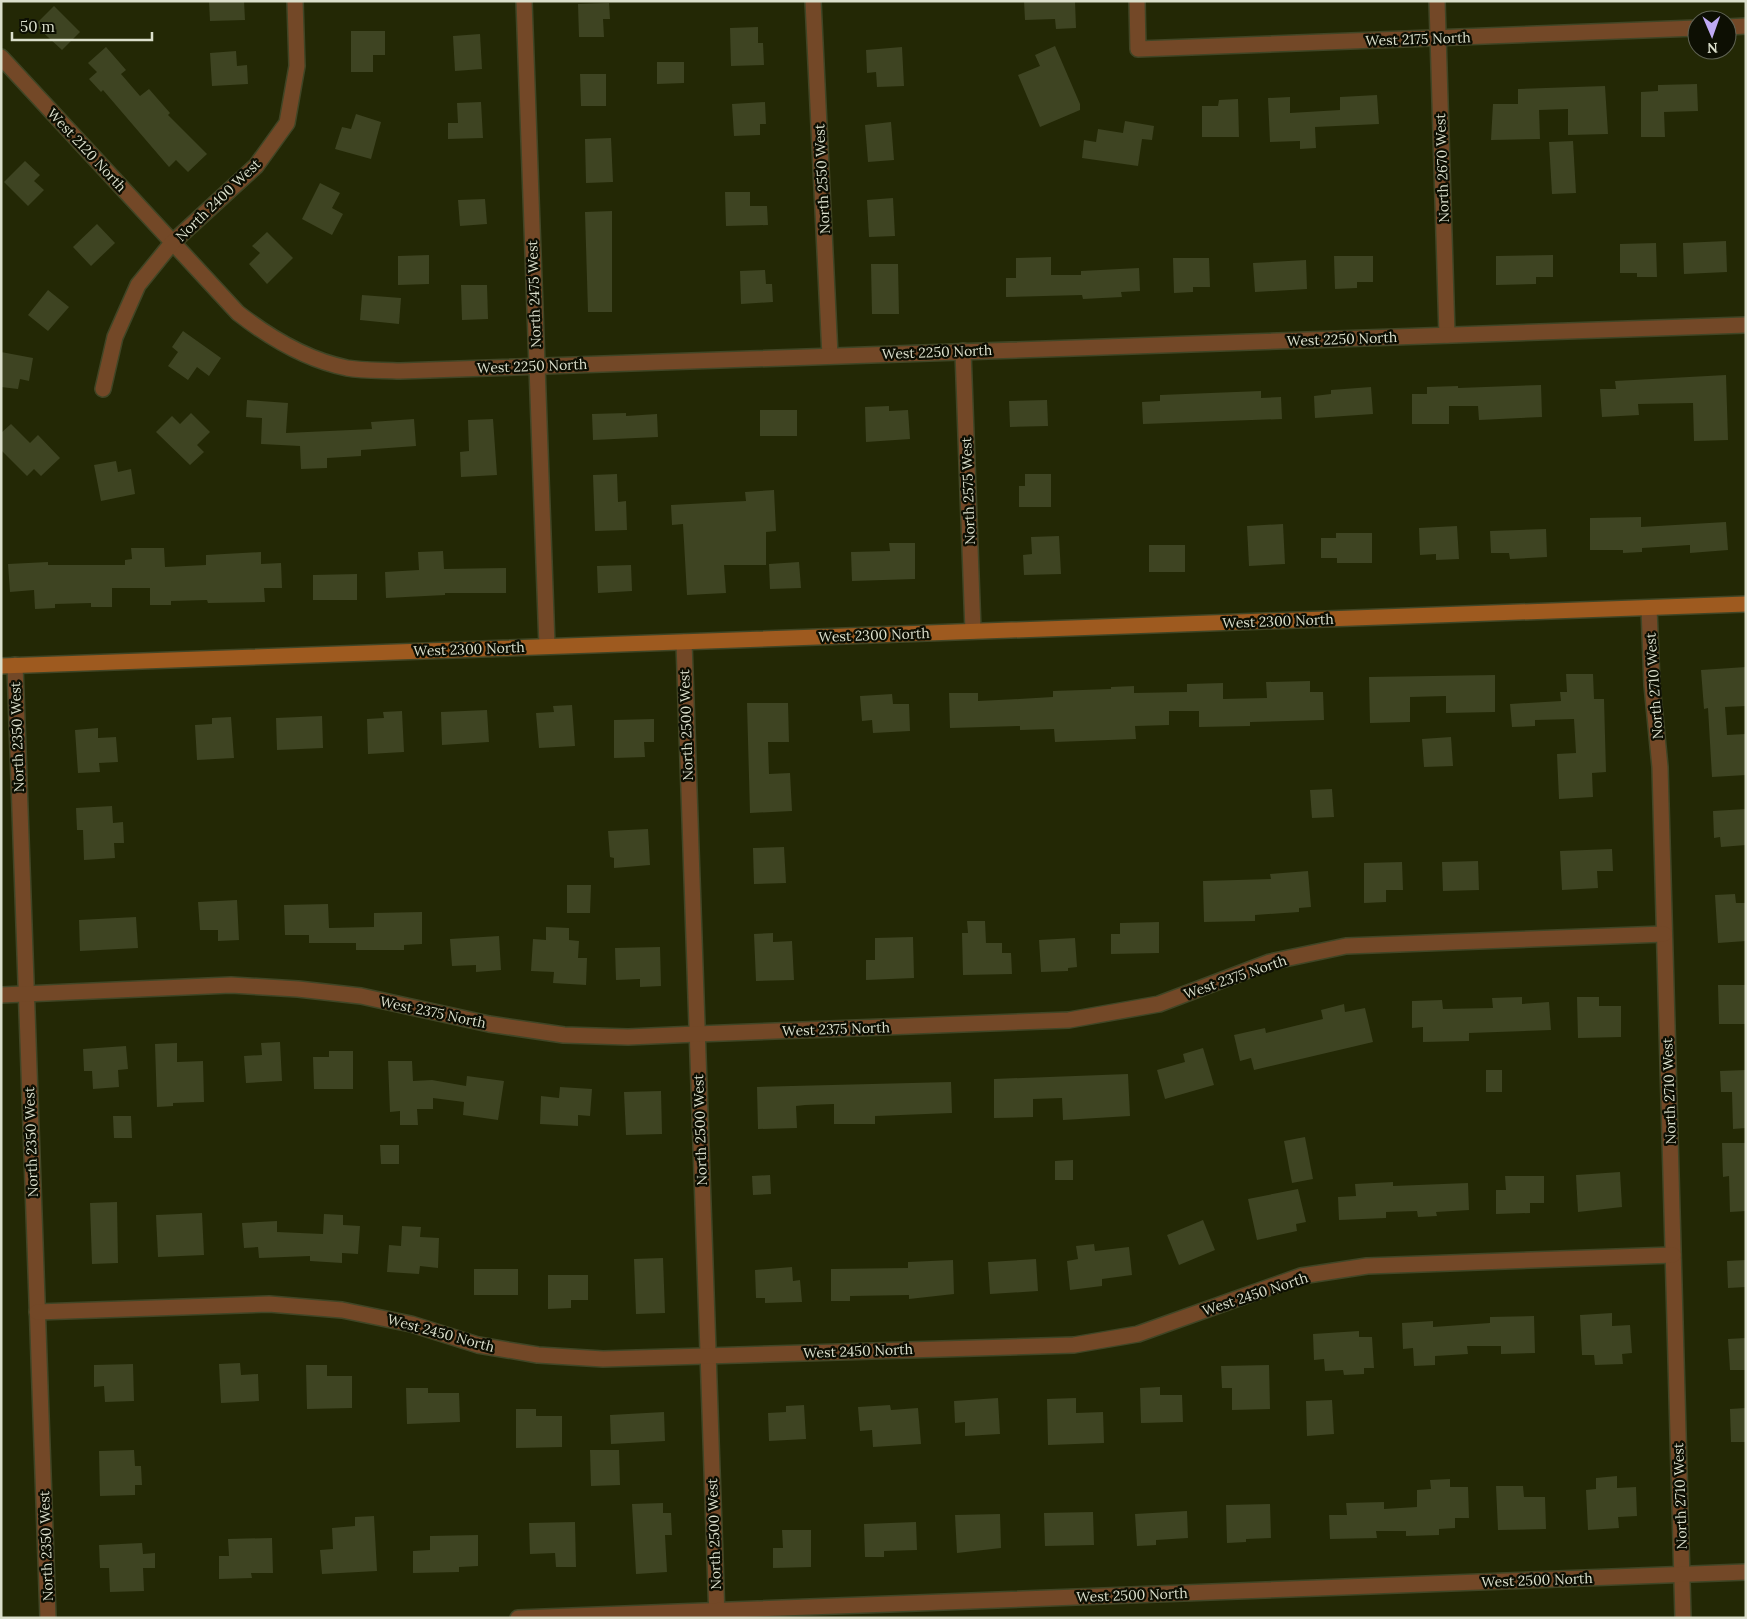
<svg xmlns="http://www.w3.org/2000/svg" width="1747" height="1619" font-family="Lora,serif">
<rect width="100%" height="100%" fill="#232805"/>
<g fill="#3e4422">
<polygon points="209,1 244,1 245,20 210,21"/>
<polygon points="1024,1 1075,1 1076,28 1056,29 1055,19 1025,20"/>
<polygon points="609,3 610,19 603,19 604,37 579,37 578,4"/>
<polygon points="54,6 80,32 62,50 35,25"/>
<polygon points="758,27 758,43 763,43 764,65 731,66 730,28"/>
<polygon points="351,31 385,31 385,55 373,55 373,72 351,72"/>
<polygon points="480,34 482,69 455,71 453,36"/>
<polygon points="1055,46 1080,104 1080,110 1040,127 1018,75 1040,66 1035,55"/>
<polygon points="106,47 126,70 121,74 140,96 149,89 170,113 168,115 207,154 188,172 176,160 169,167 103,90 101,92 89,79 97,72 88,63"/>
<polygon points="902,47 904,86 877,87 876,72 867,73 866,50"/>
<polygon points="236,51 237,66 247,65 248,84 212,86 210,53"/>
<polygon points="657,62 684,62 684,83 657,84"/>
<polygon points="580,74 606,74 606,106 581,106"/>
<polygon points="1697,84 1698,111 1664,112 1665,137 1641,137 1641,92 1658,91 1658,85"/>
<polygon points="1605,86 1608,134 1568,135 1568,109 1539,110 1540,139 1491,140 1493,104 1518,104 1518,89"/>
<polygon points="1377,95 1379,124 1315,127 1316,148 1300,149 1300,141 1270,142 1268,98 1290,97 1290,113 1340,110 1340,97"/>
<polygon points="1238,99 1239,137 1202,137 1202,106 1218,106 1219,100"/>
<polygon points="481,102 483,138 448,139 448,123 458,123 457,103"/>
<polygon points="765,102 766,124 760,124 760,135 734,136 732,104"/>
<polygon points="356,114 381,122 371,159 335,149 342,127 351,129"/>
<polygon points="1125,121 1154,126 1152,140 1142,139 1138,166 1082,158 1084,140 1096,142 1098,129 1123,133"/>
<polygon points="891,122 894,160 868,162 865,125"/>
<polygon points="611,138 613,182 586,183 585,139"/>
<polygon points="1573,141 1576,193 1552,194 1549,142"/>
<polygon points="25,161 40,175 34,181 44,190 28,206 4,182"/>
<polygon points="320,183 340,193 332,208 343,214 332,235 302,219"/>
<polygon points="725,192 750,192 750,206 767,206 768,225 726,226"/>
<polygon points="893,198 895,236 869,237 867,200"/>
<polygon points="485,199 487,224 460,226 458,200"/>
<polygon points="612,211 612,312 588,312 585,212"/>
<polygon points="97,224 115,243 91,266 73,247"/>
<polygon points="267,232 293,258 267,284 249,264 260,253 252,246"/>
<polygon points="1726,241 1727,272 1684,274 1683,243"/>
<polygon points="1656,243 1657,277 1637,277 1637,273 1620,273 1620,244"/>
<polygon points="429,255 429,284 398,285 398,256"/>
<polygon points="1553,255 1553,277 1536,277 1536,284 1496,285 1496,256"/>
<polygon points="1334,256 1373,256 1373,282 1357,282 1357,288 1335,289"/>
<polygon points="1051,257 1051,275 1081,275 1081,271 1139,268 1140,291 1121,292 1122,297 1083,299 1082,295 1006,297 1006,278 1016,278 1016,258"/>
<polygon points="1173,258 1209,258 1210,287 1193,287 1193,292 1174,293"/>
<polygon points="1306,260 1307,289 1255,292 1253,263"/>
<polygon points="871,264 898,264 899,314 872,314"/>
<polygon points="765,270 766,284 772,284 773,302 741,304 740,271"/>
<polygon points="461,285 487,285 488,319 462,320"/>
<polygon points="48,290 69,307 48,331 28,315"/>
<polygon points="362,295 401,298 399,324 360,320"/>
<polygon points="183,331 221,358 209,376 197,367 188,380 168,366 178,352 172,347"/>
<polygon points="1,352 33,358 29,381 20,379 18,389 1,387"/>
<polygon points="1726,375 1728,440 1694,441 1693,403 1638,404 1639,415 1602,417 1600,389 1616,389 1615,381"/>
<polygon points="1541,385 1542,417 1479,420 1478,406 1449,406 1449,424 1412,424 1412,394 1427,394 1427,387 1458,386 1458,388"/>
<polygon points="1371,387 1373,414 1315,418 1314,396 1331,394 1331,390"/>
<polygon points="1261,391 1261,398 1281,397 1282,419 1143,424 1142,402 1160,401 1160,395"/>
<polygon points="247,400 288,403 286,433 372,429 371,422 414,419 416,446 361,450 361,456 327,458 327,468 301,469 300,446 261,444 262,418 246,417"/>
<polygon points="1047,400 1048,426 1010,427 1009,401"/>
<polygon points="889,406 889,411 908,410 910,439 866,442 865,407"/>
<rect x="760" y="410" width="37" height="26"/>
<polygon points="191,413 210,432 197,445 204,452 190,465 156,432 172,416 180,424"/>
<polygon points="626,413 626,416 657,414 658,437 593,440 592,414"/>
<polygon points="493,419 497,475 461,477 460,452 469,451 468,420"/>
<polygon points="11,424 30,443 38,435 60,458 41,476 34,469 27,476 1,450 1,433"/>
<polygon points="116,461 118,472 131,469 135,494 101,501 94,465"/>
<polygon points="617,474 618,502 626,501 627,530 595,531 593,475"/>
<polygon points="1025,474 1051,474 1051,507 1019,507 1019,486 1025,486"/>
<polygon points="774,490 776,531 766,532 766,565 724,565 726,593 687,595 683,524 672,525 671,505 746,501 745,492"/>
<polygon points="1641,517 1641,527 1726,522 1728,550 1690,553 1690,545 1642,548 1642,552 1623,553 1623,550 1590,550 1590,518"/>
<polygon points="1283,524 1285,564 1249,566 1247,526"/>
<polygon points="1457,526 1459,559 1436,560 1436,554 1420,555 1419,528"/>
<polygon points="1546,529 1547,557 1510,559 1509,553 1491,553 1490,531"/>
<polygon points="1336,533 1372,533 1372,563 1337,563 1337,558 1321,558 1321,538 1336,538"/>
<polygon points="1059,536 1061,574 1024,575 1023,555 1032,554 1031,537"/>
<polygon points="889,543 915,543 915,579 852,581 851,552 890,551"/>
<rect x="1149" y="545" width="36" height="27"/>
<polygon points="131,548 164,548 165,567 206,565 206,555 261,552 261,564 281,563 282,588 264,588 265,602 208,603 207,600 171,601 171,605 150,605 150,588 112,588 112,607 91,607 91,603 55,604 55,608 35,609 34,590 10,592 8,564 48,562 48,565 125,565 125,560 132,559"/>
<polygon points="443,551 444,569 506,568 506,593 445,593 445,595 386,598 385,572 419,570 418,552"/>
<polygon points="799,562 801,588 770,589 769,564"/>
<polygon points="631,565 632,591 598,593 597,566"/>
<polygon points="357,574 357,600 313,600 313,575"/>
<polygon points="1746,667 1746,706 1725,707 1727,735 1746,734 1746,775 1712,777 1708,708 1704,709 1701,670"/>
<polygon points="1566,674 1593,674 1594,699 1604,699 1606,772 1592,773 1593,797 1559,799 1557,754 1576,753 1574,719 1535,720 1535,726 1512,727 1510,704 1561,701 1560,692 1567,692"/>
<polygon points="1495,675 1495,712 1446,713 1446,696 1410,697 1410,722 1370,723 1369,677"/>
<polygon points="1310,681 1310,692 1323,692 1324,720 1250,722 1250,726 1199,727 1199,711 1169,711 1169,725 1135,726 1136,739 1055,742 1054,729 1020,730 1020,726 950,728 949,693 978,693 978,701 1019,699 1053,697 1053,691 1111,689 1111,687 1134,686 1134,693 1187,692 1187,684 1223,683 1223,699 1267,698 1266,682"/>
<polygon points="892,694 893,704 909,704 910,731 873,733 872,720 862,721 860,696"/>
<polygon points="747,703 788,703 789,742 768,742 769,774 790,773 792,811 750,813"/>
<polygon points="572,705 575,746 539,748 536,713 554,712 553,706"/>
<polygon points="487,710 489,742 442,745 441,712"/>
<polygon points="402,711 404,752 368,754 367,719 384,718 383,712"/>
<polygon points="322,716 323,748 277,750 276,718"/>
<polygon points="231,717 234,758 197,760 195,725 212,724 212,718"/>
<polygon points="654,719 654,742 644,742 645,757 614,758 614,720"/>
<polygon points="98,728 98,738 116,737 118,762 99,763 100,772 78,773 75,730"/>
<polygon points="1451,737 1453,766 1424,767 1422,739"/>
<polygon points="1332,789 1334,817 1312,818 1310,790"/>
<polygon points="112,806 113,823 123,822 124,843 114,843 115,858 84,860 83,830 77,830 76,808"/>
<polygon points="1746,809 1746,845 1721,847 1720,837 1714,838 1713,811"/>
<polygon points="648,829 650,865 614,868 614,858 610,857 608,831"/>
<polygon points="784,847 786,883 754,884 753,848"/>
<polygon points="1612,849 1613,871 1597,871 1598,888 1562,890 1560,851"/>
<polygon points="1478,861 1479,890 1443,891 1442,862"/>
<polygon points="1402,862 1403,890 1386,890 1386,902 1364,903 1364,863"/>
<polygon points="1308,871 1311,907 1299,908 1299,912 1255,915 1255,921 1204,922 1203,881 1271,879 1270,874"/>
<polygon points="567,885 591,885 590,913 567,913"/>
<polygon points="1735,894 1736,903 1746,903 1746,941 1718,943 1715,895"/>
<polygon points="237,900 239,940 218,941 218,930 200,930 198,902"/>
<polygon points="328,904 329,928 374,927 374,913 422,912 422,944 404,945 404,950 356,950 356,943 309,943 309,935 285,935 284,905"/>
<polygon points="136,917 138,948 80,951 79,920"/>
<polygon points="967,921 985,921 986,943 1002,943 1002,953 1011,953 1012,974 963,975 962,933 968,933"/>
<polygon points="1159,922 1159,953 1111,954 1111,934 1120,934 1120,923"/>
<polygon points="546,927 569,928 569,940 579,941 578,958 587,958 586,985 553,983 554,972 531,971 533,939 546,940"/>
<polygon points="773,933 773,942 792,941 794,980 756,981 754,934"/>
<polygon points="499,936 501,970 476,972 476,965 452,966 450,939"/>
<polygon points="913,937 914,978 866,980 866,960 875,960 875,938"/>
<polygon points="1075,938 1077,967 1068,968 1068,971 1041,972 1039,940"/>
<polygon points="660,947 661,986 640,987 640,979 616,980 615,948"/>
<polygon points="1718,985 1746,985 1746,1024 1719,1024"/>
<polygon points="1522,997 1522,1004 1549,1002 1551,1030 1469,1033 1469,1041 1423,1042 1423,1027 1412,1028 1412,1001 1442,1000 1443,1009 1493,1008 1492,998"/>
<polygon points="1577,997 1599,997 1599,1006 1621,1006 1621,1037 1578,1038"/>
<polygon points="1344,1004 1345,1012 1365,1008 1373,1042 1254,1070 1251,1058 1240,1061 1234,1035 1265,1028 1266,1033 1323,1019 1321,1010"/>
<polygon points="280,1042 282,1081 246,1083 244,1056 262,1055 261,1043"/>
<polygon points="177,1043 177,1062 203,1061 204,1102 173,1103 173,1106 157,1107 155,1044"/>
<polygon points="126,1046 128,1069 118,1070 119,1087 93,1089 92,1071 84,1071 83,1049"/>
<polygon points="1203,1048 1214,1085 1165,1099 1157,1070 1185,1062 1183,1054"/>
<polygon points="329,1051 353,1051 353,1089 314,1089 313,1057 329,1057"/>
<polygon points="388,1061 412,1061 413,1081 432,1080 466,1086 467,1076 504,1081 498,1120 463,1115 464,1102 433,1098 433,1109 417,1109 418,1125 400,1125 400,1111 390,1112"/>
<rect x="1486" y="1070" width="16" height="22"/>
<polygon points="1746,1070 1746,1128 1733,1129 1732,1092 1721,1092 1720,1071"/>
<polygon points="1128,1074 1130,1116 1063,1120 1062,1098 1033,1099 1033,1117 994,1118 994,1079"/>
<polygon points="951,1082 952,1113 875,1116 875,1124 834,1124 834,1104 805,1105 796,1106 797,1128 758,1129 757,1087"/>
<polygon points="560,1087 592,1089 590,1116 578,1115 578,1126 540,1124 541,1096 559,1098"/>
<polygon points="661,1091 662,1134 626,1135 624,1092"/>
<polygon points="113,1116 131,1116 132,1138 114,1138"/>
<polygon points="1305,1137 1313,1179 1292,1183 1284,1141"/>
<polygon points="1722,1143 1746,1143 1746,1211 1730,1212 1729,1176 1723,1177"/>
<polygon points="380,1145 399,1145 399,1164 381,1164"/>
<polygon points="1073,1160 1073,1180 1055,1180 1055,1161"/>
<polygon points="1620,1172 1622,1207 1578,1212 1576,1175"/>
<polygon points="770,1175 771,1194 753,1195 752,1176"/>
<polygon points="1505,1176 1544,1176 1544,1203 1530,1203 1530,1213 1496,1214 1496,1190 1506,1190"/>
<polygon points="1393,1182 1393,1186 1468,1183 1469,1210 1436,1212 1437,1216 1418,1217 1417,1211 1386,1212 1386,1218 1339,1220 1338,1197 1356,1196 1355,1184"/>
<polygon points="1298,1189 1306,1222 1296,1224 1297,1231 1257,1240 1248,1199"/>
<polygon points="117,1202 118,1263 92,1264 90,1203"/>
<polygon points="202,1213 204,1255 158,1257 156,1215"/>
<polygon points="324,1214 343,1215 343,1225 360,1226 358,1254 342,1253 342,1263 310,1261 310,1256 259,1258 258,1247 244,1248 242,1223 277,1221 277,1232 323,1234"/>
<polygon points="1203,1220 1215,1250 1179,1265 1167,1235"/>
<polygon points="402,1226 421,1227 420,1237 439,1238 438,1268 420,1266 419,1274 387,1272 389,1245 401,1246"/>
<polygon points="1094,1244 1095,1251 1129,1247 1132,1275 1102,1279 1102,1286 1070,1290 1067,1261 1078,1259 1076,1246"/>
<polygon points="663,1258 665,1313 636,1314 634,1259"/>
<polygon points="1036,1259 1038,1291 990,1294 988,1262"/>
<polygon points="953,1260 954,1294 909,1299 909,1295 850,1296 850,1301 831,1301 831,1269 908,1268 908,1262"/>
<polygon points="1746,1260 1746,1287 1728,1288 1727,1261"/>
<polygon points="792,1267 793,1281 800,1280 802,1302 765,1303 765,1298 756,1298 755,1270"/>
<rect x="474" y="1269" width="44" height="26"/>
<polygon points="548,1275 588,1275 588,1300 571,1300 571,1308 548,1309"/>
<polygon points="1612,1313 1612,1326 1630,1325 1632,1353 1622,1354 1623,1364 1595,1365 1594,1355 1582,1355 1580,1315"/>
<polygon points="1534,1316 1535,1353 1501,1354 1501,1346 1467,1346 1468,1354 1435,1356 1435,1365 1414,1366 1413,1348 1403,1349 1402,1323 1433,1321 1433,1327 1490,1323 1490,1317"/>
<polygon points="1359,1331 1359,1337 1372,1337 1374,1368 1364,1368 1364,1374 1344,1375 1343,1370 1325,1371 1324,1359 1314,1360 1313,1334"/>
<polygon points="1746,1338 1746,1370 1730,1370 1728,1339"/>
<polygon points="240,1363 241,1375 258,1374 259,1401 221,1403 219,1364"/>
<polygon points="133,1364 134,1401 105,1402 104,1386 94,1387 94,1365"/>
<polygon points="306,1365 327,1365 327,1376 352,1376 352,1408 307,1409"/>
<polygon points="1269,1365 1270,1409 1232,1410 1232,1388 1222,1388 1221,1366"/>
<polygon points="1160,1387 1160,1395 1182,1395 1183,1422 1141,1423 1140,1388"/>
<polygon points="406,1388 428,1388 428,1393 459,1393 460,1422 407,1424"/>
<polygon points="998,1398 1000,1434 965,1436 965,1422 955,1423 954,1401"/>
<polygon points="1076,1398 1076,1413 1103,1412 1104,1443 1048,1445 1047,1399"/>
<polygon points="1332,1400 1334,1434 1307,1436 1306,1401"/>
<polygon points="804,1405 806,1439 769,1441 768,1413 786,1412 786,1406"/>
<polygon points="890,1405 891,1410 918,1408 921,1444 873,1447 872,1430 860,1431 858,1407"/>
<polygon points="1746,1408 1746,1442 1731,1442 1730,1409"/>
<polygon points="516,1409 536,1409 536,1416 562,1416 562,1447 516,1448"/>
<polygon points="664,1412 665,1441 611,1444 610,1415"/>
<polygon points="134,1450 135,1466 141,1466 142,1485 135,1485 135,1495 100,1496 99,1451"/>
<polygon points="590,1450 619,1450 620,1485 591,1486"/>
<polygon points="1617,1476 1617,1488 1636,1487 1637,1516 1618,1517 1619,1528 1588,1530 1586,1490 1596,1489 1596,1478"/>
<polygon points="1450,1479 1450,1487 1468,1487 1469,1518 1455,1518 1455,1528 1439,1529 1439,1535 1406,1536 1406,1531 1376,1531 1377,1538 1330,1539 1329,1515 1347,1515 1346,1503 1384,1502 1384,1509 1417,1507 1417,1490 1431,1489 1430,1480"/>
<polygon points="1496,1486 1523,1486 1524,1497 1545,1497 1546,1529 1498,1530"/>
<polygon points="663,1503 663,1513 671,1513 672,1535 665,1535 667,1572 636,1574 632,1504"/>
<polygon points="1270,1504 1271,1538 1246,1539 1246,1542 1227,1543 1226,1505"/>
<polygon points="1187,1511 1188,1538 1156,1540 1156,1545 1137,1546 1135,1514"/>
<polygon points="1093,1512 1094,1545 1045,1546 1044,1513"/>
<polygon points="1000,1514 1001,1548 957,1553 955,1515"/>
<polygon points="374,1516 377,1571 322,1574 320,1550 333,1549 332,1528 355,1526 355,1517"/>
<polygon points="575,1522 576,1567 556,1567 555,1553 530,1554 529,1523"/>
<polygon points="916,1522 917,1550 884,1551 884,1557 865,1557 864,1524"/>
<polygon points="782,1530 811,1530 811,1567 773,1568 773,1548 783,1548"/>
<polygon points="478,1535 478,1566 459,1567 459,1572 413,1573 413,1551 430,1550 430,1536"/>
<polygon points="272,1538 273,1573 251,1573 252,1578 219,1579 219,1556 229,1556 228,1539"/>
<polygon points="142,1543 143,1554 155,1553 155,1568 143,1568 144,1591 110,1592 109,1568 100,1568 99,1545"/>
</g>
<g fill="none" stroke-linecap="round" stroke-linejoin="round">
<defs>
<g id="street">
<polyline points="524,1 547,646"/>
<polyline points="813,1 830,356"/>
<polyline points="1137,1 1138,49 1697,28"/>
<polyline points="1437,1 1447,335"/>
<polyline points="1727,27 1746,26"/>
<path d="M1,57L238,313C270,338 307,360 347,368C364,371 383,370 400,371L1746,325"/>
<polyline points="963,351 973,631"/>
<polyline points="103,389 115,337 138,285 172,243 256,166 287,123 297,66 295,1"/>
<polyline points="1649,608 1652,685 1660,767 1683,1618"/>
<polyline points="684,642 717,1618"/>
<polyline points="15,665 48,1618"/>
<polyline points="1,995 231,985 298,989 361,996 489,1024 564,1035 628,1037 697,1034 1069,1020 1159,1004 1270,962 1346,946 1664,934"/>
<polyline points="37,1312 269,1304 342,1310 411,1324 478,1345 538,1355 603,1359 1074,1345 1138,1334 1301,1276 1367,1266 1673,1255"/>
<polyline points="518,1618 1746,1572"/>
</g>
<polyline id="secondary" points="1,666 1746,604"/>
</defs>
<use href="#street" stroke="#404525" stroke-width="18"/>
<use href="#secondary" stroke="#404525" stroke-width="18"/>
<use href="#street" stroke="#734827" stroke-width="15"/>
<use href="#secondary" stroke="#9e5a1f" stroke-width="15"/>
</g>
<g text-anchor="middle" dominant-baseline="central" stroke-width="4.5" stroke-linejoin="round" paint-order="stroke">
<g font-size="14" fill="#dbdfcc" stroke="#0d0f03">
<text transform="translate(1418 39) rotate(-2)">West 2175 North</text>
<text transform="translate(87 150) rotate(47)">West 2120 North</text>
<text transform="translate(1442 168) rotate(-92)">North 2670 West</text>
<text transform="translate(822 179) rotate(-93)">North 2550 West</text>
<text transform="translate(218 200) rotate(-44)">North 2400 West</text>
<text transform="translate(534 294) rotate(-92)">North 2475 West</text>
<text transform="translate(1342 339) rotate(-2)">West 2250 North</text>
<text transform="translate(937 352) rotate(-2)">West 2250 North</text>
<text transform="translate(532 366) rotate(-2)">West 2250 North</text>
<text transform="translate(968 491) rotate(-92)">North 2575 West</text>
<text transform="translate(1278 621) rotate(-2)">West 2300 North</text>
<text transform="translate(874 635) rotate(-2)">West 2300 North</text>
<text transform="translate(469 649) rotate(-2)">West 2300 North</text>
<text transform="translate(1654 686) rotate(-94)">North 2710 West</text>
<text transform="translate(686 725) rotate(-92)">North 2500 West</text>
<text transform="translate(17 737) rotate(-92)">North 2350 West</text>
<text transform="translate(1235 977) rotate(-19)">West 2375 North</text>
<text transform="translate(433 1012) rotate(12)">West 2375 North</text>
<text transform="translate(836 1029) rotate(-2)">West 2375 North</text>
<text transform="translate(1669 1091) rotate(-92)">North 2710 West</text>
<text transform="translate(700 1130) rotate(-92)">North 2500 West</text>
<text transform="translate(31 1142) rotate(-92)">North 2350 West</text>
<text transform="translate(1255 1294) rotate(-18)">West 2450 North</text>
<text transform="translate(441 1333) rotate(15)">West 2450 North</text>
<text transform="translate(858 1351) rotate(-2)">West 2450 North</text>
<text transform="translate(1680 1496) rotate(-92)">North 2710 West</text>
<text transform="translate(714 1534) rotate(-92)">North 2500 West</text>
<text transform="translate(46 1546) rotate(-92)">North 2350 West</text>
<text transform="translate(1537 1580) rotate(-2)">West 2500 North</text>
<text transform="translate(1132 1595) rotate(-2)">West 2500 North</text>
</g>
</g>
<rect width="1747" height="1619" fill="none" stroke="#dbdfcc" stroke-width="5"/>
<g transform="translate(1712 35) rotate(178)"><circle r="24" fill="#0d0f03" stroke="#5f6253"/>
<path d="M0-4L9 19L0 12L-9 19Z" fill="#bfa9f4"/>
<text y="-8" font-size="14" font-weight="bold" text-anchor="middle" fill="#dbdfcc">N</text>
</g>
<path d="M12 32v8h140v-8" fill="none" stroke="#dbdfcc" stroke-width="2.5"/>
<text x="20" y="32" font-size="15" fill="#dbdfcc" stroke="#0d0f03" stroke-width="4" paint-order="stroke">50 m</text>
</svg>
